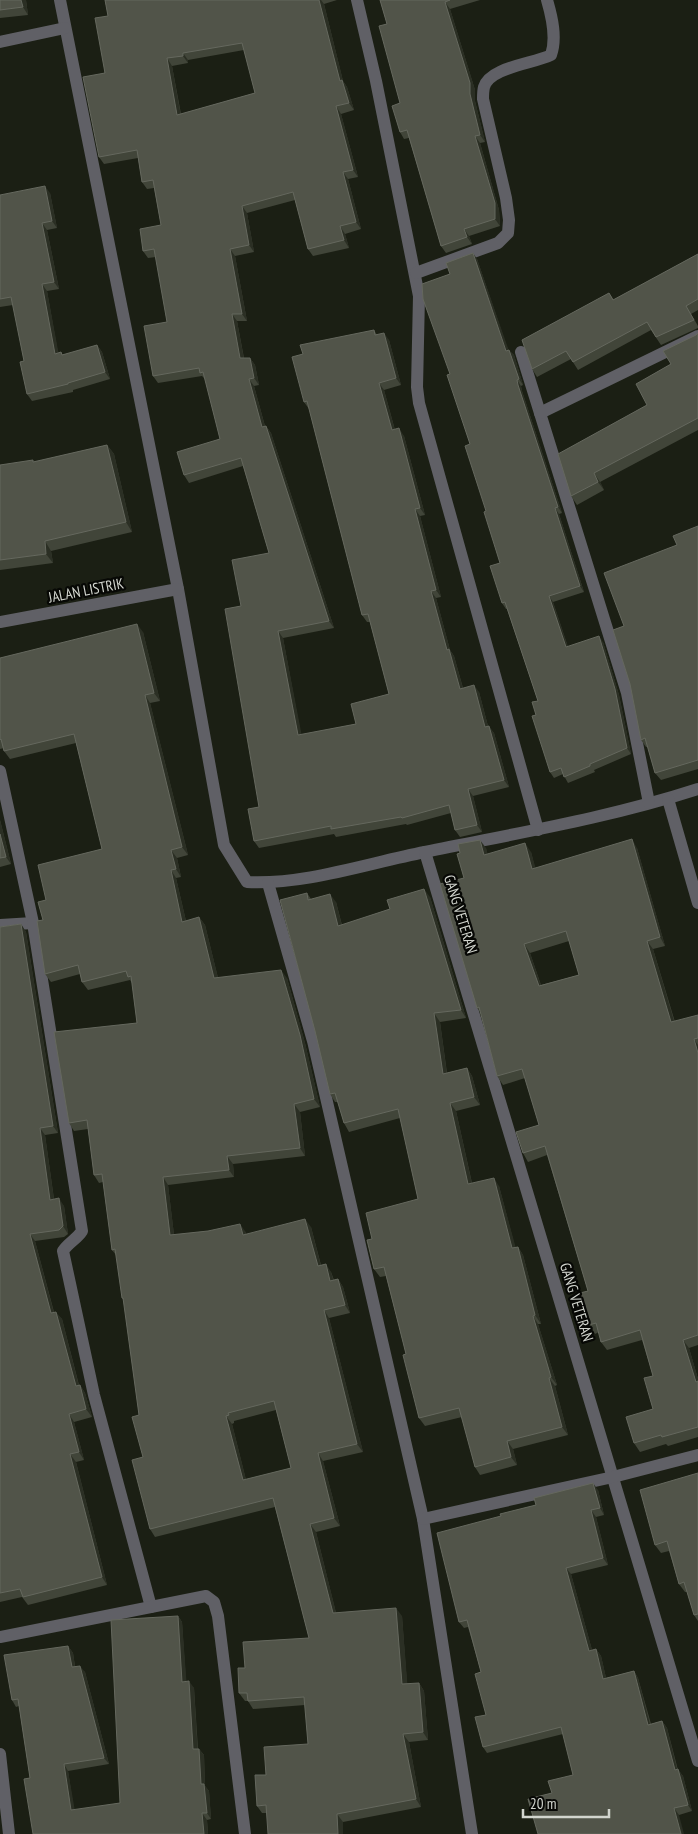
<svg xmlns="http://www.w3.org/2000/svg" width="698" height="1834" font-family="'PT Sans Narrow',sans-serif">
<rect width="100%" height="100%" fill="#1b1f14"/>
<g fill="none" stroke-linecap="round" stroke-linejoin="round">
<g stroke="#606066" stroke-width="12">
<path d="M60,0L178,589L224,845L247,882C305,885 368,863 425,852C517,833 609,818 698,789"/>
<polyline points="357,0 376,81 419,296 417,387 419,403 538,830"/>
<polyline points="0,42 65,28"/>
<path d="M416,273L498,243L508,233L509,220L506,198L483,99C483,96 483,91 484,87C490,67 533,64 551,55C557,38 552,17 547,0"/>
<polyline points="521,352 627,693 649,803"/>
<polyline points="540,413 698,336"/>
<polyline points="0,622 178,589"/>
<polyline points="0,771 33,923 0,925"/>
<polyline points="668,799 698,903"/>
<polyline points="425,852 698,1761"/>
<polyline points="268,883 313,1041 423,1519 472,1834"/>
<path d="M33,923L82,1231C77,1239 68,1243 63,1251L94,1395L151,1607"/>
<polyline points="423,1519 613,1477 698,1455"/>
<polyline points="0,1637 206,1596 214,1602 218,1616 245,1834"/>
<polyline points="0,1754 9,1834"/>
</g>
</g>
<g fill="#414539" fill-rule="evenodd">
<polygon points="0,0 26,0 28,15 0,18"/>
<path d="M105,0H337L324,4L343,81L347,87L354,110L341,114L358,177L348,179L361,229L345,234L349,248L313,256L308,249L295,200L247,213L254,252L235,256L247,321H237L244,358H250L255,365L259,385L254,386L265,426H266L271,433L334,628L283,638L301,735L356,724L389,694L370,622H367L362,615L309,409L304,402L303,354L374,330L377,335L389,340L401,385L384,390L395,430L404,436L425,515L420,516L441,597L436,598L450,650L454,656L463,688L479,692L488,726L494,733L509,787L473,796L482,832L460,837L455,830L451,813L407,825L406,824L336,837L334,834L259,848L254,841L259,807L241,606L269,553L243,466L189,483L184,475L220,439L205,379L202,376L158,383L153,376L167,322L156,257L148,258L143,251L161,225L154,188L147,189L142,182L138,158L104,164L99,157L108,16ZM244,50L255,93L181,114L172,66L188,63V60Z"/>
<polygon points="380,0 480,0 450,9 475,90 475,101 485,142 480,143 499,210 500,226 469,236 472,244 446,253 441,246 409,138 404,139 400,132 400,103 387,24"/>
<polygon points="50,193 57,228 47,230 59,289 47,291 58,353 61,352 63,355 97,345 102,352 110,379 73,390 73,392 32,401 27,394 24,361 13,305 0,307 0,195"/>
<polygon points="698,254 698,310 691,314 698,326 698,328 661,345 651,330 578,370 571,359 537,377 532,369 609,293 614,300"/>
<polygon points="477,259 508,350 514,355 523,385 521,386 522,391 562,513 559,514 584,592 553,602 568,647 603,642 619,695 631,754 594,770 595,772 568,783 563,774 554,778 550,772 536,715 538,701 507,609 506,609 502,603 500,563 470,444 450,374 450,274"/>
<polygon points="698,333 698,430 600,482 604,490 577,505 571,496 647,405 671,364"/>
<polygon points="107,445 114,454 132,532 51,551 53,563 0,570 0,465 34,462"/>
<polygon points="698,526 698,769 661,780 655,773 648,747 646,747 641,740 624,626 677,545"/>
<path d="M143,632L160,701L150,703L188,855L177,858L181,877L176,878L186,921L199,917L205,925L218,978H287L305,1043L320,1107L300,1112L305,1156L233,1164L234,1177L168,1185L174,1235L245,1231L246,1234L311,1227L321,1265L331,1272L334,1280L338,1279L343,1287L350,1313L329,1318L363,1452L323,1461L340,1526L316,1532L336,1613L402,1616L407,1684L419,1683L424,1691L428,1740L409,1742L421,1807L343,1822L266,1813H262L257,1806L266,1775L308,1744L305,1705L253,1709L248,1701H245L239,1693L245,1668L309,1638L275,1507L155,1537L150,1529L139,1415L124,1301L122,1298L116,1255L112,1250L103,1182L99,1183L94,1175L88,1129L74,1131L69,1123L137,1023L132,983L130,980L88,990L82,982L80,974L51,982L45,974L43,920L46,900L102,849L76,743L10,759L4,751V748L0,749V658ZM276,1410L291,1468L246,1480L232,1424L234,1423V1421Z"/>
<polygon points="0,820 11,864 0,867"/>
<path d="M486,848L487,854L531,852L535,868L637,848L665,946L653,949L675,1022L698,1015V1345L689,1348L698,1379V1437L668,1446L666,1444L640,1452L634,1443L653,1409V1376L642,1340L607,1350L601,1342L599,1332L595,1334L589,1325L588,1291L547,1155L528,1162L523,1153L539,1125L525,1078L503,1085L497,1076L481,1013L477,1008L464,878L460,853ZM569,941L579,975L541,985L530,953Z"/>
<polygon points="307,893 311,899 336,902 342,925 430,897 466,1018 440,1022 447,1073 467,1068 472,1076 480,1105 456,1111 472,1183 499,1186 515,1247 518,1247 523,1255 541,1324 538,1324 557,1385 555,1386 568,1435 513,1449 517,1465 480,1475 475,1467 462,1417 425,1426 419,1418 406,1354 386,1276 380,1277 374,1269 372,1239 418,1199 400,1118 349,1132 344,1123 338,1102 335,1102 330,1094"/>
<polygon points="21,924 26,932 58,1133 45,1135 54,1199 64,1206 68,1234 64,1237 35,1241 54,1312 62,1319 79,1385 80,1385 85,1393 92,1417 74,1422 84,1460 76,1462 107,1585 28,1605 22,1597 0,1602 0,927"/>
<polygon points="698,1473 698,1621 694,1615 687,1592 685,1592 679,1584 669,1551 661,1553 655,1545"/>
<polygon points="598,1490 604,1515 596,1517 608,1565 571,1574 592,1650 596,1649 601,1656 606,1678 634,1671 638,1678 651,1724 662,1721 667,1728 678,1770 683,1776 692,1811 679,1815 552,1793 573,1775 563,1734 487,1753 483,1747 486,1715 481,1672 468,1627 464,1628 459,1622 501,1516 536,1505"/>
<polygon points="178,1616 182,1622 186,1682 194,1688 198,1749 199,1749 204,1755 205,1786 209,1791 211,1819 207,1820 208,1834 33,1834 30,1778 19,1706 16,1707 12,1700 68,1646 73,1653 75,1666 85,1672 109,1764 68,1771 74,1810 120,1803"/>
</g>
<g fill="#2b2f24">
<polygon points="21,0 26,0 28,15 23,7"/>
<polygon points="319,0 321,0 324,4 343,81 347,87 354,110 349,103 340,81"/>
<polygon points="445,2 450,9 475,90 475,101 485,142 480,135 470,94"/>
<polygon points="183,53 188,60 188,63 183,56"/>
<polygon points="167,58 172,66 182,122 177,115"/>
<polygon points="336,106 341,114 358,177 353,170"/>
<polygon points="475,136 480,143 499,210 500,226 495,219"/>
<polygon points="343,172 348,179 361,229 356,222"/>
<polygon points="45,186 50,193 57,228 52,221"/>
<polygon points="242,206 247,213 254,252 249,245"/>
<polygon points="42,223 47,230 59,289 54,282"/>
<polygon points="340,226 345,234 349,248 344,240"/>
<polygon points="464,229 469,236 472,244 467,237"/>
<polygon points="230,249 235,256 247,321 242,314"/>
<polygon points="473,253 477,259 511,357 506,351"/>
<polygon points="42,284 47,291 60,361 55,354"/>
<polygon points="232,314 237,321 245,365 240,358"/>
<polygon points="384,333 389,340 401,385 396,378"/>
<polygon points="97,345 102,352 110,379 105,372"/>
<polygon points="509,350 514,355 523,385 519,379"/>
<polygon points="250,358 255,365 259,385 254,378"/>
<polygon points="249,379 254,386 267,434 262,427"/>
<polygon points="517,380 521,386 522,391 562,513 558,507 518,385"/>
<polygon points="379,383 384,390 397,438 392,430"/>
<polygon points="266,426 271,433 334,628 329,621"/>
<polygon points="399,428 404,436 425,515 420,508"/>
<polygon points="107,445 114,454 132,532 126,522"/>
<polygon points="594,473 600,482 604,490 598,482"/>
<polygon points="555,508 559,514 584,592 580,586"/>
<polygon points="415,509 420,516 441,597 436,590"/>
<polygon points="45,541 51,551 53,563 46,554"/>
<polygon points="431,591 436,598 450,650 454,656 465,696 460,689 447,650"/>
<polygon points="549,596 553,602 570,653 566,647"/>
<polygon points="137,624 143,632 160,701 154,693"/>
<polygon points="278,631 283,638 303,742 298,735"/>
<polygon points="599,636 603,642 619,695 631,754 627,748"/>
<polygon points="474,685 479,692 490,734 485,727"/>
<polygon points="145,695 150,703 188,855 182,847"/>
<polygon points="489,726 494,733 509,787 504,780"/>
<polygon points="468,789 473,796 482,832 477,825"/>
<polygon points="0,820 11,864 6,857 0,834"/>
<polygon points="632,839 637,848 665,946 660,937"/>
<polygon points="480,840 486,848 490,863 484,855"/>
<polygon points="525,843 531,852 538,877 532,869"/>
<polygon points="171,850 177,858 181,877 176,869"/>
<polygon points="171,870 176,878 188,930 182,922"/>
<polygon points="424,889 430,897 466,1018 461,1010"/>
<polygon points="330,894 336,902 344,934 338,926"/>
<polygon points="199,917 205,925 220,986 214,978"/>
<polygon points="21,924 26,932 58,1133 53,1126"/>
<polygon points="647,941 653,949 677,1031 671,1022"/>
<polygon points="524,944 530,953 544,995 539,986"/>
<polygon points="281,970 287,978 305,1043 320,1107 314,1099"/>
<polygon points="434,1013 440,1022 448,1082 443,1074"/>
<polygon points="694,1039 698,1045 698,1053"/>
<polygon points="467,1068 472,1076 480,1105 474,1097"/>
<polygon points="450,1103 456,1111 474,1193 468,1184"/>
<polygon points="294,1104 300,1112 305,1156 300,1148"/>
<polygon points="40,1128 45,1135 55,1207 50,1200"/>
<polygon points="227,1156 233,1164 234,1177 229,1170"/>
<polygon points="163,1177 168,1185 175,1243 170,1235"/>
<polygon points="494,1178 499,1186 518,1256 512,1248"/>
<polygon points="59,1198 64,1206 68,1234 63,1226"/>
<polygon points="305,1219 311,1227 323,1274 318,1266"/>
<polygon points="240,1224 245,1231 248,1243 243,1235"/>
<polygon points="30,1234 35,1241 56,1321 51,1313"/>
<polygon points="518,1247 523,1255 541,1324 535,1315"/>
<polygon points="326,1264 331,1272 336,1289 330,1281"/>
<polygon points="338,1279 343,1287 350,1313 345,1305"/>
<polygon points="324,1310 329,1318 363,1452 357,1444"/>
<polygon points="56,1312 62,1319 81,1394 76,1386"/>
<polygon points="533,1316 538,1324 557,1385 551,1377"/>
<polygon points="683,1340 689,1348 698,1379 698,1386 696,1382"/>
<polygon points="549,1378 555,1386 568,1435 562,1427"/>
<polygon points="80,1385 85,1393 92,1417 86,1409"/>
<polygon points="69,1414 74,1422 84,1460 79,1452"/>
<polygon points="226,1416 232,1424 248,1488 243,1480"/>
<polygon points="507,1441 513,1449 517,1465 511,1457"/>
<polygon points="318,1453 323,1461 340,1526 334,1518"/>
<polygon points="70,1454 76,1462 107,1585 102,1577"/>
<polygon points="593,1483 598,1490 604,1515 600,1508"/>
<polygon points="591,1510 596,1517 608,1565 603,1558"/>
<polygon points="310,1524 316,1532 338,1621 333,1613"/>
<polygon points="566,1568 571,1574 594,1657 589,1651"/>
<polygon points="396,1608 402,1616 408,1692 402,1684"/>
<polygon points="178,1616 182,1622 187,1689 182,1682"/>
<polygon points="68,1646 73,1653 76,1674 72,1667"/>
<polygon points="596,1649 601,1656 608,1686 603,1679"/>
<polygon points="80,1666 85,1672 109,1764 104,1758"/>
<polygon points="634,1671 638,1678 652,1732 648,1725"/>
<polygon points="189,1681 194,1688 198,1756 193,1749"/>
<polygon points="419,1683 424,1691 428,1740 423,1732"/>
<polygon points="662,1721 667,1728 679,1777 675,1770"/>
<polygon points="403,1734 409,1742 421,1807 416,1799"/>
<polygon points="199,1749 204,1755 205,1786 209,1791 211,1819 207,1813 201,1784"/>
<polygon points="64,1764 68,1771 76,1817 71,1810"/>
<polygon points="678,1769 683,1776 692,1811 688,1805"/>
<polygon points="674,1808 679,1815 684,1834 681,1834"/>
<polygon points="202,1813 207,1820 208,1834 204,1834"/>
<polygon points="337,1814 343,1822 343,1834 338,1834"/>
</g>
<g fill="#515449" stroke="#65685e" fill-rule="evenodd">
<polygon points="0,0 21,0 23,7 0,10"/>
<path d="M105,0H319L340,81L342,80L349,103L336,106L353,170L343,172L356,222L340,226L344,240L308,249L293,192L242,206L249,245L230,249L242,314H232L240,358H250L254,378L249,379L262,427L266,426L329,621L278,631L298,735L356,724L351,704L389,694L368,614L362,615L307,401L304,402L292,357L303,354L300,345L374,330L375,335L384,333L396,378L379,383L392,430L399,428L420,508L415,509L436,590L431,591L447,650L449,649L460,689L474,685L485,727L489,726L504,780L468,789L477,825L455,830L449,805L402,818L401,817L331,829V826L254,841L248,809L259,807L225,609L241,606L232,560L269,553L241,458L184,475L177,452L220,439L203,372L200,373L199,368L153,376L144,326L167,322L154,249L143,251L140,229L161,225L153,180L142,182L137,150L99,157L83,77L105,73L95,18L108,16ZM242,43L255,93L177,115L167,58L183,56V53Z"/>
<polygon points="380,0 450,0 445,2 470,83 470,94 480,135 475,136 495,203 495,219 464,229 467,237 441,246 407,130 400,132 392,106 400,103 379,26 387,24"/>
<polygon points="45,186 52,221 42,223 54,282 42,284 55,354 61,352 62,355 97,345 105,372 68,383 68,384 27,394 20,362 24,361 11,297 0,299 0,195"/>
<polygon points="473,253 506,351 509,350 519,379 517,380 518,385 558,507 555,508 580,586 549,596 566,647 599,636 615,689 627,748 590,764 590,766 564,777 561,768 550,772 532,716 536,715 532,702 538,701 505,602 502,603 490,566 500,563 484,512 486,511 465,446 470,444 447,375 450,374 423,299 422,284 450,274 446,263"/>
<polygon points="698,254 698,299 686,306 694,320 656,337 647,322 573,362 566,351 532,369 522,340 609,293 613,300"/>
<polygon points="698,333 698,418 594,473 598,482 571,496 558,454 647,405 636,384 671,364 663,351 696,335"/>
<polygon points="107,445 126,522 45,541 46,554 0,560 0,465 33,460 33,462"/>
<polygon points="698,526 698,760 655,773 645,738 641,740 630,684 613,630 624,626 604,573 677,545 673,536"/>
<path d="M137,624L154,693L145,695L182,847L171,850L176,869L171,870L182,922L199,917L214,978L281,970L300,1035L314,1099L294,1104L300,1148L227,1156L229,1170L163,1177L170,1235L208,1231L240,1224L243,1235L305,1219L318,1266L326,1264L330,1281L338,1279L345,1305L324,1310L357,1444L318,1453L334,1518L310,1524L333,1613L396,1608L402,1684L419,1683L423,1732L403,1734L416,1799L337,1814L338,1834H268L266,1805L257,1806L255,1775H266L264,1747L308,1744L304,1697L248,1701L247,1693H239L238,1668H245L243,1642L309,1638L273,1498L150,1529L132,1460L143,1457L132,1417L139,1415L123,1298H122L115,1249L112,1250L102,1174L94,1175L87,1120L69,1123L54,1032L137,1023L131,976L128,977L126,971L82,982L78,965L45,974L37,921L43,920L38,902L46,900L38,865L102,849L74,734L4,751L1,739L0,740V658ZM274,1401L291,1468L243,1480L226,1416L229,1415L228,1413Z"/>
<polygon points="0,834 6,857 0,858"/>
<path d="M632,839L660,937L647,941L671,1022L698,1015V1038L694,1039L698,1053V1335L683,1340L696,1382L698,1381V1427L662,1437L661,1435L634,1443L626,1417L653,1409L644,1378L653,1376L640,1330L601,1342L596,1323L589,1325L580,1293L588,1291L545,1146L523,1153L516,1132L539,1125L522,1069L497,1076L479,1007L477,1008L440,884L464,878L457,854L460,853L458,844L480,840L484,855L525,843L532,869ZM566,931L579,975L539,986L524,944Z"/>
<polygon points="424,889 461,1010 434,1013 443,1074 467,1068 474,1097 450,1103 468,1184 494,1178 512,1248 518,1247 535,1315 533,1316 551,1377 549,1378 562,1427 507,1441 511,1457 475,1467 459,1408 419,1418 403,1355 406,1354 384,1267 374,1269 367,1240 372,1239 366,1213 418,1199 398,1109 344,1123 335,1093 330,1094 315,1031 280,900 307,893 308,900 330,894 338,926 390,909 387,900"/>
<polygon points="21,924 53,1126 40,1128 50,1200 59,1198 63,1226 59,1230 30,1234 51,1313 56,1312 76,1386 80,1385 86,1409 69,1414 79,1452 70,1454 102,1577 23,1597 20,1589 0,1593 0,927"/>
<polygon points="698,1473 698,1614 694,1615 684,1582 679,1584 667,1541 655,1545 640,1490"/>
<polygon points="593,1483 600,1508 591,1510 603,1558 566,1568 589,1651 596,1649 603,1679 634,1671 648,1725 662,1721 675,1770 678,1769 688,1805 674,1808 681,1834 538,1834 528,1799 552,1793 548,1781 573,1775 561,1727 483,1747 475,1717 486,1715 475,1674 481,1672 467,1620 459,1622 437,1533 501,1516 500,1514 536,1505 534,1498"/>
<polygon points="178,1616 182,1682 189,1681 193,1749 199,1749 201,1784 204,1784 207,1813 202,1813 204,1834 33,1834 24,1779 30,1778 18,1699 12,1700 4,1655 68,1646 72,1667 80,1666 104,1758 64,1764 71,1810 120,1803 111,1620"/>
</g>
<g text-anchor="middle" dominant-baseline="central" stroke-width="4.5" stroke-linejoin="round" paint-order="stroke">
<g font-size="15" fill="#d2d5ce" stroke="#070805">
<text transform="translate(86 590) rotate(-11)">JALAN LISTRIK</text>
<text transform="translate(461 914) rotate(73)">GANG VETERAN</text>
<text transform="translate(577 1302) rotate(73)">GANG VETERAN</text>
</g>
</g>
<path d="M523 1809v8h86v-8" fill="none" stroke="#d2d5ce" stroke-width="2.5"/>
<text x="530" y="1809" font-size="15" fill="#d2d5ce" stroke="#070805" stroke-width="4" paint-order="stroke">20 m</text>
</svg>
